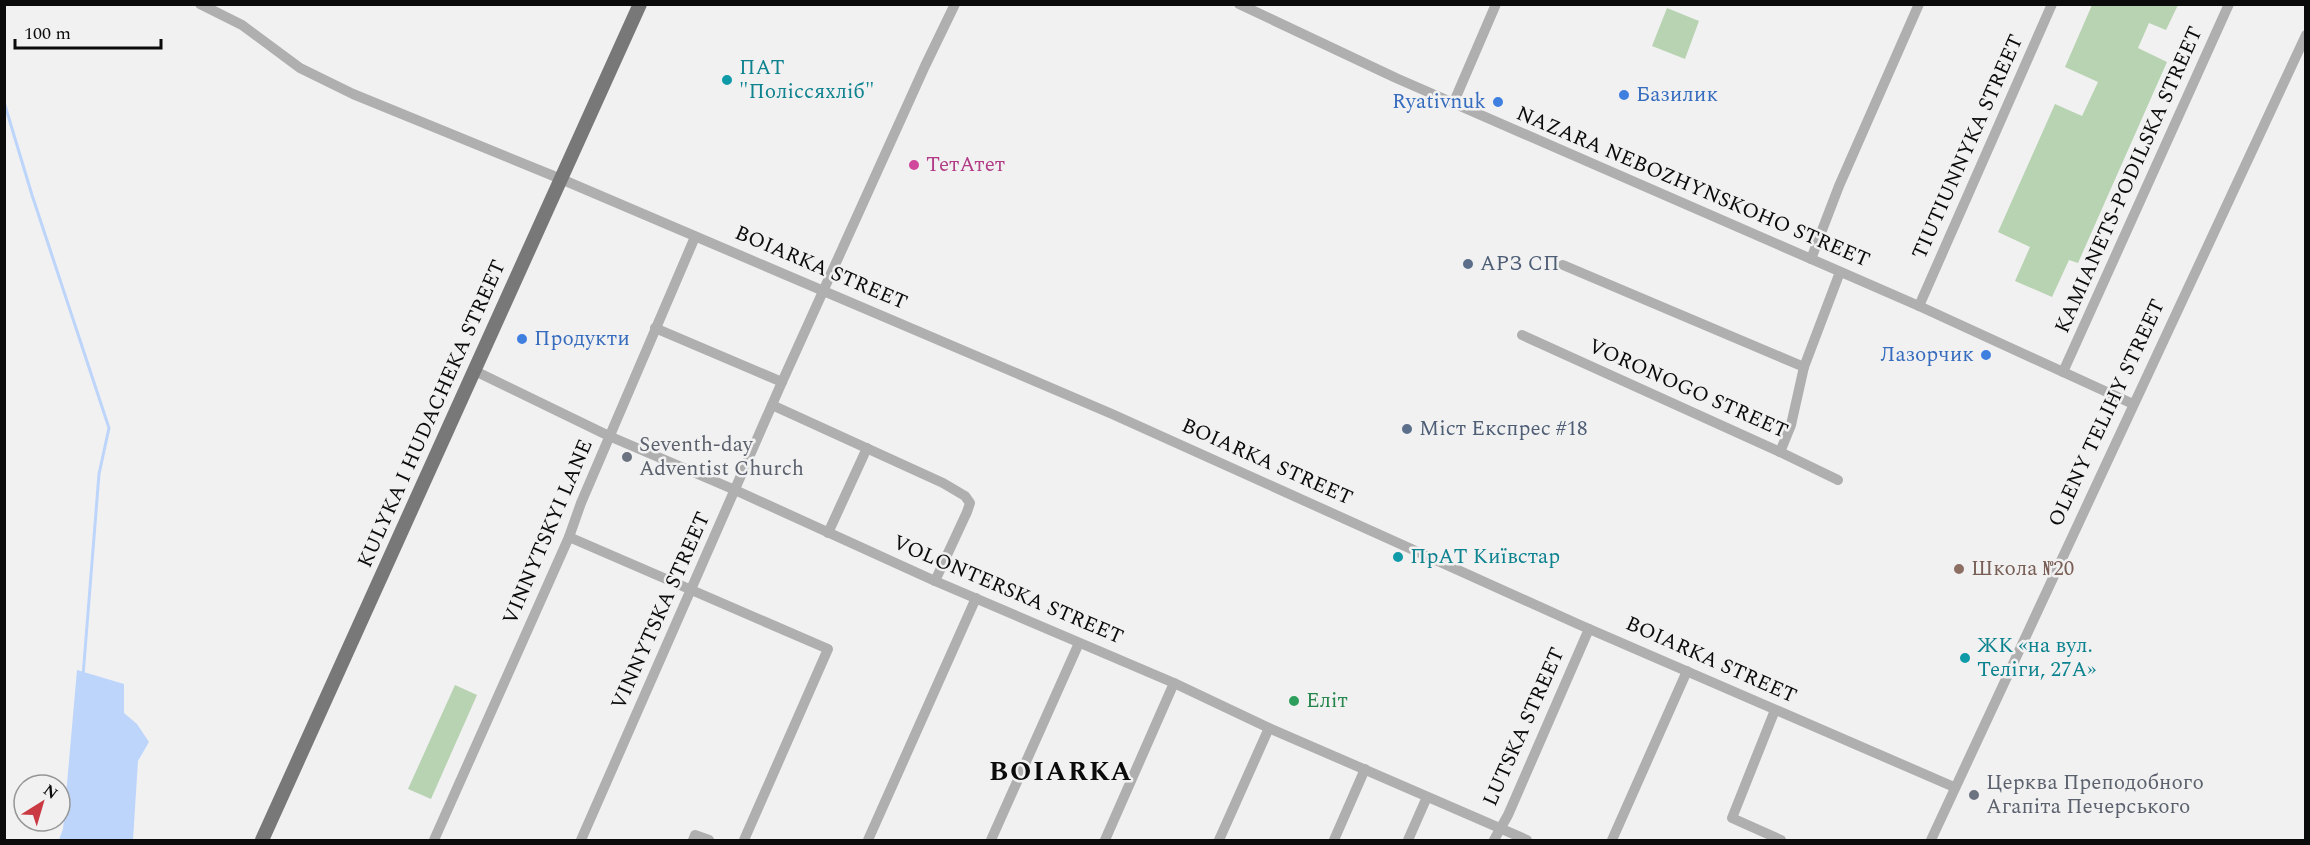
<svg xmlns="http://www.w3.org/2000/svg" width="2310" height="845" font-family="Spectral,serif">
<rect width="100%" height="100%" fill="#f1f1f2"/>
<g fill="#b8d3b1">
<polygon points="2092,5 2178,5 2166,30 2149,23 2138,48 2167,62 2078,263 2069,260 2052,297 2015,281 2030,247 1998,232 2055,104 2082,116 2098,82 2065,67"/>
<polygon points="1667,8 1699,21 1685,59 1652,46"/>
<polygon points="455,685 477,695 431,799 408,789"/>
</g>
<polygon fill="#bdd5fa" points="77,670 124,684 124,713 137,724 149,742 138,761 133,840 59,840 63,829"/>
<g fill="none" stroke-linecap="round" stroke-linejoin="round">
<polyline stroke="#bdd5fa" stroke-width="3" points="4,102 32,195 109,428 99,474 83,676"/>
<g stroke="#afafaf" stroke-width="10">
<polyline points="200,4 242,25 300,68 353,94 561,179 1112,414 1580,625 1954,787"/>
<polyline points="1239,4 1396,78 1919,306 2133,404"/>
<polyline points="1453,104 1496,4"/>
<polyline points="1811,259 1839,186 1919,4"/>
<polyline points="1563,265 1804,367"/>
<polyline points="1919,306 2052,4"/>
<polyline points="655,328 782,382"/>
<polyline points="1522,335 1780,452 1838,480"/>
<polyline points="475,371 609,436 735,490 935,581 1174,683 1269,728 1527,840"/>
<polyline points="2063,372 2229,4"/>
<polyline points="772,405 943,483 965,496 970,503 967,512 935,581"/>
<polyline points="1780,452 1791,425 1804,367 1840,272"/>
<polyline points="828,533 867,448"/>
<polyline points="569,537 828,649 744,840"/>
<polyline points="1775,710 1732,818 1781,840"/>
<polyline points="434,840 569,537 581,503 695,237"/>
<polyline points="581,840 782,382 925,66 955,4"/>
<polyline points="693,840 695,835 709,840"/>
<polyline points="868,840 976,598"/>
<polyline points="991,840 1079,643"/>
<polyline points="1105,840 1174,683"/>
<polyline points="1219,840 1269,728"/>
<polyline points="1334,840 1365,769"/>
<polyline points="1408,840 1427,797"/>
<polyline points="1494,840 1508,815 1589,629"/>
<polyline points="1612,840 1687,671"/>
<polyline points="1931,840 2306,35"/>
</g>
<polyline stroke="#777877" stroke-width="14" points="262,840 640,4"/>
</g>
<g fill="#0f9aa8" stroke="#f1f1f2" stroke-width="2">
<circle cx="727" cy="80" r="6"/>
<circle cx="1398" cy="557" r="6"/>
<circle cx="1965" cy="658" r="6"/>
</g>
<g fill="#3f7fe0" stroke="#f1f1f2" stroke-width="2">
<circle cx="1624" cy="95" r="6"/>
<circle cx="1498" cy="102" r="6"/>
<circle cx="522" cy="339" r="6"/>
<circle cx="1986" cy="355" r="6"/>
</g>
<circle fill="#d1479c" stroke="#f1f1f2" stroke-width="2" cx="914" cy="165" r="6"/>
<g fill="#5c6f8a" stroke="#f1f1f2" stroke-width="2">
<circle cx="1468" cy="264" r="6"/>
<circle cx="1407" cy="429" r="6"/>
</g>
<g fill="#6b7280" stroke="#f1f1f2" stroke-width="2">
<circle cx="627" cy="457" r="6"/>
<circle cx="1974" cy="795" r="6"/>
</g>
<circle fill="#8d6e63" stroke="#f1f1f2" stroke-width="2" cx="1959" cy="569" r="6"/>
<circle fill="#2e9e5b" stroke="#f1f1f2" stroke-width="2" cx="1294" cy="701" r="6"/>
<g text-anchor="middle" dominant-baseline="central" stroke-width="5" stroke-linejoin="round" paint-order="stroke">
<g font-size="21" fill="#0d838f" stroke="#f1f1f2" text-anchor="start">
<text x="739" y="68">ПАТ<tspan x="739" dy="24">"Поліссяхліб"</tspan></text>
<text x="1410" y="557">ПрАТ Київстар</text>
<text x="1977" y="646">ЖК «на вул.<tspan x="1977" dy="24">Теліги, 27А»</tspan></text>
</g>
<g font-size="21" fill="#366cbe" stroke="#f1f1f2" text-anchor="start">
<text x="1636" y="95">Базилик</text>
<text x="1486" y="102" text-anchor="end">Ryativnuk</text>
<text x="534" y="339">Продукти</text>
<text x="1974" y="355" text-anchor="end">Лазорчик</text>
</g>
<g font-size="21" fill="#0b0b0b" stroke="#f1f1f2">
<text transform="translate(1968 147) rotate(-66)">TIUTIUNNYKA STREET</text>
<text transform="translate(2129 180) rotate(-66)">KAMIANETS-PODILSKA STREET</text>
<text transform="translate(1693 187) rotate(23)">NAZARA NEBOZHYNSKOHO STREET</text>
<text transform="translate(821 268) rotate(23)">BOIARKA STREET</text>
<text transform="translate(1688 389) rotate(24)">VORONOGO STREET</text>
<text transform="translate(2107 413) rotate(-65)">OLENY TELIHY STREET</text>
<text transform="translate(432 414) rotate(-66)">KULYKA I HUDACHEKA STREET</text>
<text transform="translate(1267 462) rotate(24)">BOIARKA STREET</text>
<text transform="translate(548 532) rotate(-67)">VINNYTSKYI LANE</text>
<text transform="translate(1008 590) rotate(23)">VOLONTERSKA STREET</text>
<text transform="translate(661 611) rotate(-66)">VINNYTSKA STREET</text>
<text transform="translate(1711 660) rotate(24)">BOIARKA STREET</text>
<text transform="translate(1524 727) rotate(-66)">LUTSKA STREET</text>
</g>
<g font-size="21" fill="#b23c85" stroke="#f1f1f2" text-anchor="start">
<text x="926" y="165">ТетАтет</text>
</g>
<g font-size="21" fill="#4e5e75" stroke="#f1f1f2" text-anchor="start">
<text x="1480" y="264">АРЗ СП</text>
<text x="1419" y="429">Міст Експрес #18</text>
</g>
<g font-size="21" fill="#5b616d" stroke="#f1f1f2" text-anchor="start">
<text x="639" y="445">Seventh-day<tspan x="639" dy="24">Adventist Church</tspan></text>
<text x="1986" y="783">Церква Преподобного<tspan x="1986" dy="24">Агапіта Печерського</tspan></text>
</g>
<g font-size="21" fill="#785e54" stroke="#f1f1f2" text-anchor="start">
<text x="1971" y="569">Школа №20</text>
</g>
<g font-size="21" fill="#27864d" stroke="#f1f1f2" text-anchor="start">
<text x="1306" y="701">Еліт</text>
</g>
<g font-size="27" font-weight="bold" letter-spacing="1.5" fill="#0b0b0b" stroke="#f1f1f2">
<text x="1061" y="772">BOIARKA</text>
</g>
</g>
<rect width="2310" height="845" fill="none" stroke="#0b0b0b" stroke-width="12"/>
<g transform="translate(42 803) rotate(37)"><circle r="28" fill="#f1f1f2" stroke="#959596" stroke-width="1.5"/>
<path d="M0-4.5L10 22L0 15L-10 22Z" fill="#ca3a43"/>
<text y="-9" font-size="16" font-weight="bold" text-anchor="middle" fill="#0b0b0b">N</text>
</g>
<path d="M15 39v9h146v-9" fill="none" stroke="#0b0b0b" stroke-width="3"/>
<text x="24" y="39" font-size="18" fill="#0b0b0b" stroke="#f1f1f2" stroke-width="4.5" paint-order="stroke">100 m</text>
</svg>
